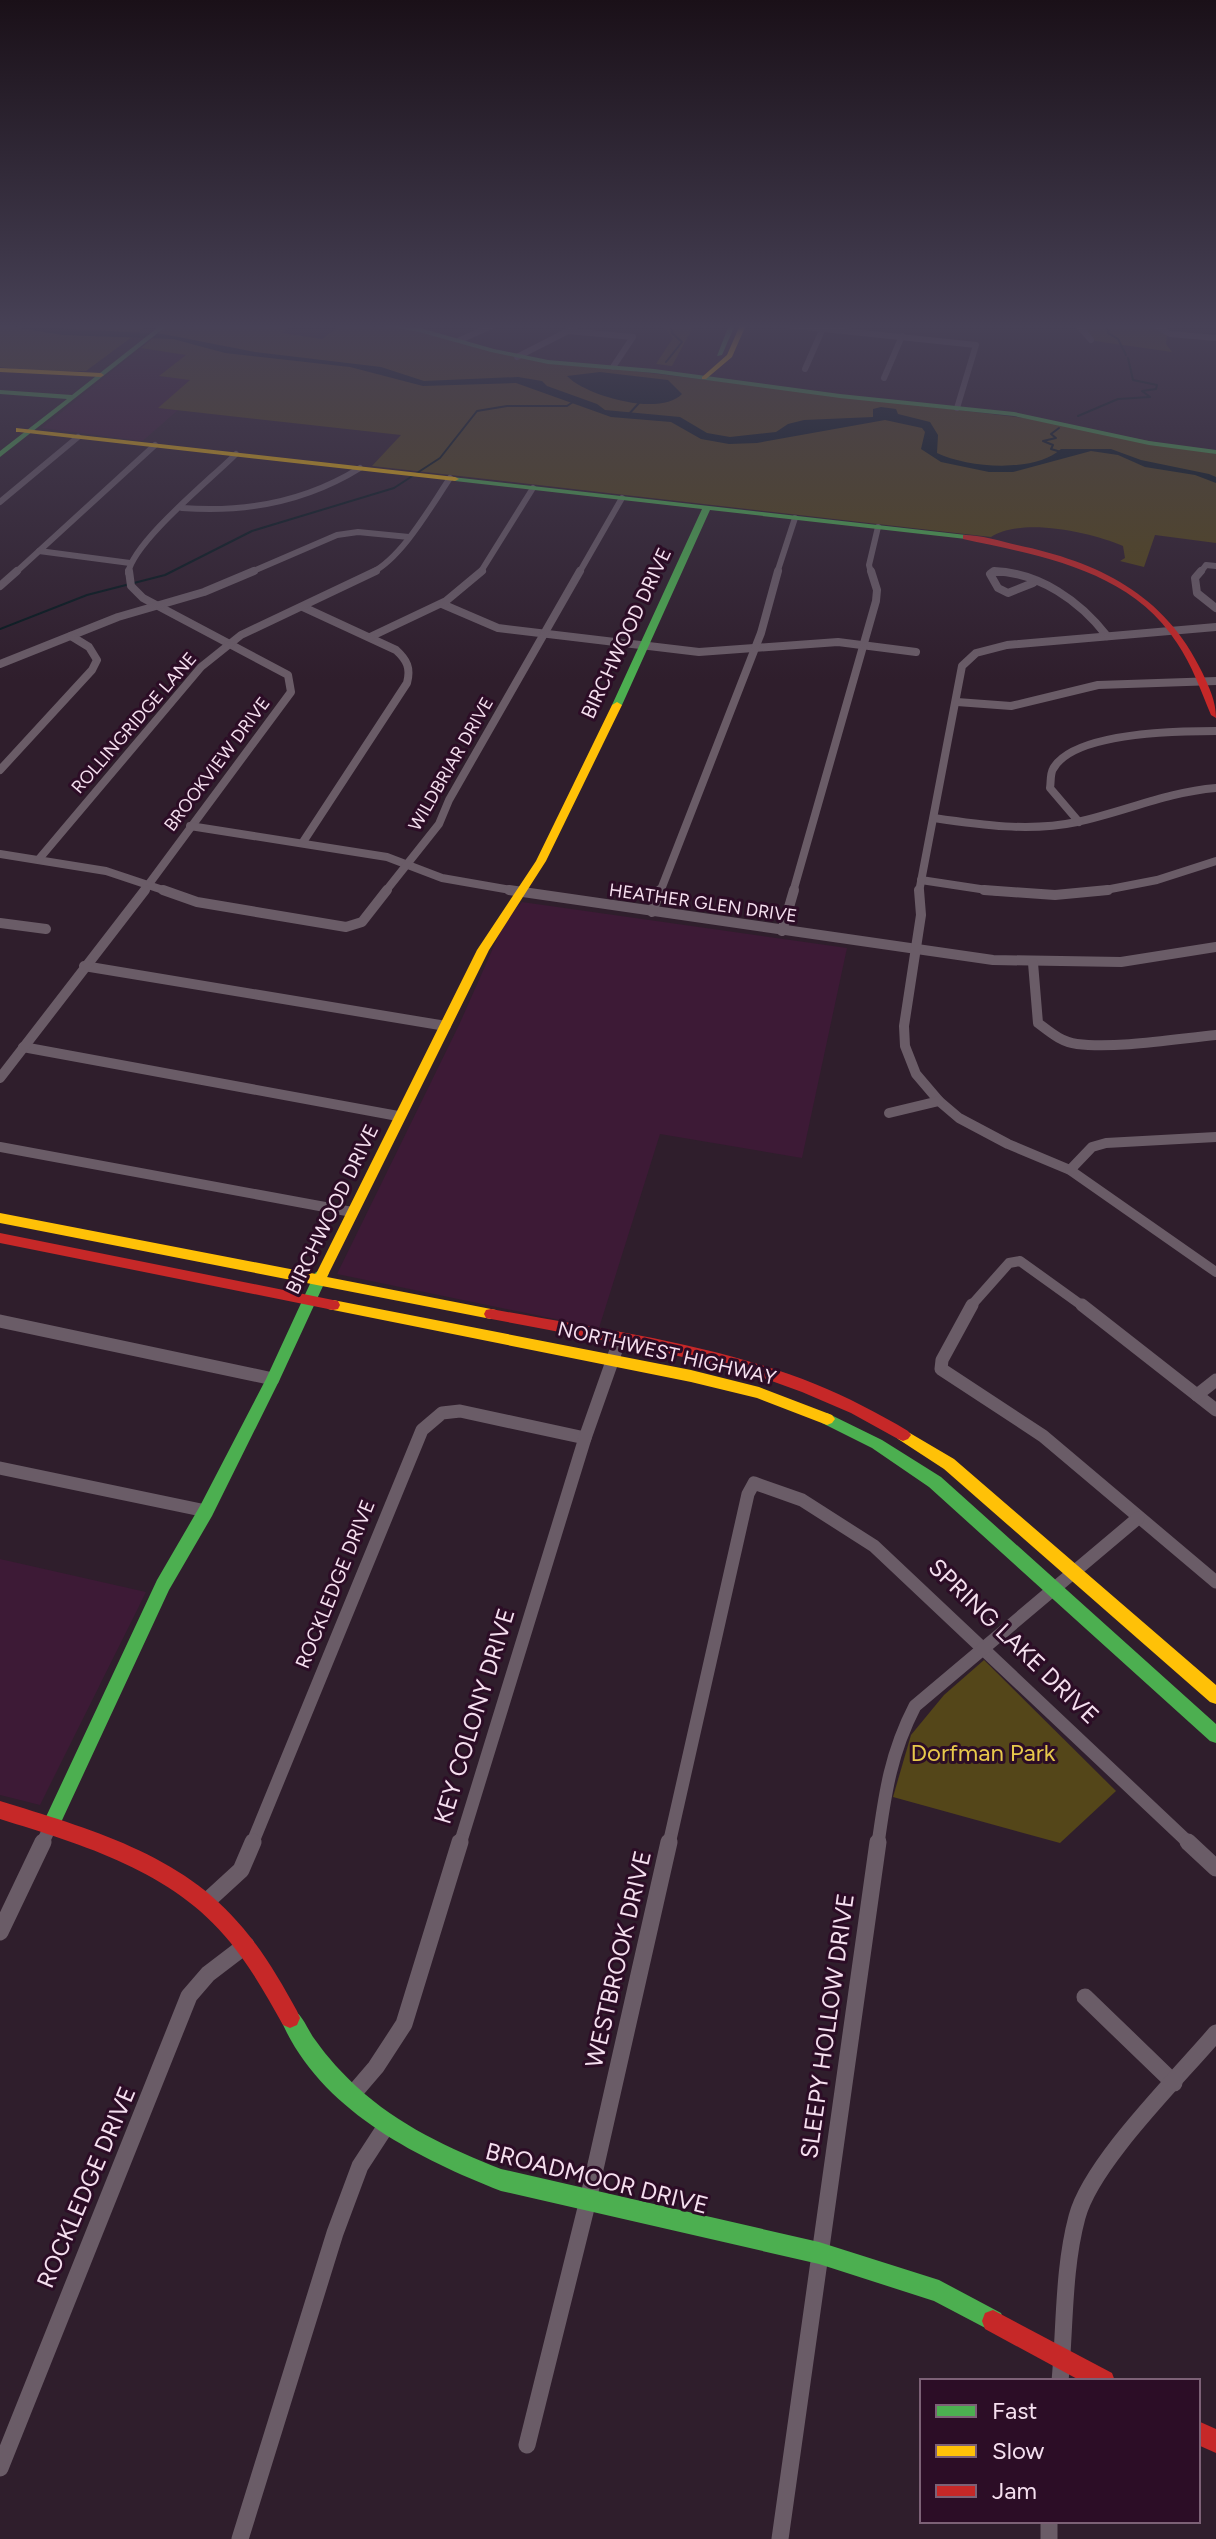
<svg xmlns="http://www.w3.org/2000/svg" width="1216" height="2539" font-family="Figtree,sans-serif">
<rect width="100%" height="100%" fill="#2f1e2c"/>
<g fill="#3d1a36">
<polygon points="141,348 187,355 160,376 191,379 160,408 178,410 146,438 142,441 42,428"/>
<polygon points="522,902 847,948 802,1158 660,1134 599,1328 337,1274 459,1025 505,921"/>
<polygon points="0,1559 146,1592 40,1805 0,1795"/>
</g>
<g fill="#544619">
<polygon points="0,325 148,325 86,371 29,371 0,367"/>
<path d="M169,325L194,328L200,325H291L282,333L322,339L341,325L411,329L517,357L1040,420L1216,454V543L1155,535L1144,567L1120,561L1125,558L1123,546C1090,532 1022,517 991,537L372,466L401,435L158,408L190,380L159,376L186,355L141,348Z"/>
<polygon points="663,325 694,325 672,366 656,364 673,338"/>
<polygon points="1082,325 1146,325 1167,335 1166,344 1172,352 1095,341"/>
<polygon points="984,1660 1116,1791 1060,1843 893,1797 911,1735 944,1695"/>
</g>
<g fill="#06191e">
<path d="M0,325L163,334L255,352L381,367L424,381L518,377L542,381L547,386L597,404L605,410L680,417L707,433L730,437L776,432L788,424L804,420L873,417V409L881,407L896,409L898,414L930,422L938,435L937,453C968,468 1035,473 1061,449H1111L1141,460L1209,474L1216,477V483L1195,475L1145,467L1118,455L1091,451L1013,472H989L941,462L921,449L925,432L922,428L885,420L757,443L729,444L701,439L671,422L611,417L516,383L423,386L350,367L225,353L173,339L63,335Z"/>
<path d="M600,372L668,380L682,394C660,417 586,396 567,376Z"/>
</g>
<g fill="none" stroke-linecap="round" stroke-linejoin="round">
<g stroke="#06191e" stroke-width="2">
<polyline points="1107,325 1108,333 1118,339 1126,355"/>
<polyline points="666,362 682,342 672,333 671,325"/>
<polyline points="628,415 639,403"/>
<polyline points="1078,416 1118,399 1150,397 1142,391 1156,389 1157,385 1133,380 1128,358"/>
<polyline points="1059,428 1051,434 1056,438 1043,441 1053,445 1051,449 1061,452"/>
<polyline points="0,629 87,595 165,575 252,531 394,488 440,458 477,411 507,406 567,406 573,402"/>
</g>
<g stroke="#6a5c67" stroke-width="6">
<polyline points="786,325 976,345 957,408"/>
<polyline points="1078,325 1091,340"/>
<polyline points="1154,325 1170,334 1216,338"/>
<polyline points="460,340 494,325"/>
<polyline points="517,357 568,331 633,337 613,367"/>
<polyline points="805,369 823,328"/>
<polyline points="884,378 902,336"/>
<polyline points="0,502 78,437"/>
<path d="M182,508C246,513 305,502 360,468"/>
<polyline points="39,551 130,563"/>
<polyline points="15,573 155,445"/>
<path d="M128,573C134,541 211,479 236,454"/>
<polyline points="249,573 337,535 358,532 409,537"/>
<path d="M371,573C402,558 431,506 450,478"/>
<polyline points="480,573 533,488"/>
<polyline points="579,573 622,498"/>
<polyline points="777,573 795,518"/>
<polyline points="871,573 869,565 878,527"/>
<polyline points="992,573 1009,573"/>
<polyline points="1200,573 1206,565 1216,566"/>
</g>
<g stroke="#6a5c67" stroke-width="8">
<polyline points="129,571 131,586 143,598 288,675 291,692 143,892"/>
<polyline points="1201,571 1195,578 1197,593 1216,608"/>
<path d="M1033,583L1008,593L998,588L990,574L994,571C1040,573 1080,601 1107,636"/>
<polyline points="0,586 17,571"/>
<polyline points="442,604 498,628 699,652 838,642 916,652"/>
<path d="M303,607L396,650C407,660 411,668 407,683L303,842"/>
<polyline points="370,637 446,601 482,571"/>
<polyline points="0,664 118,617 204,592 254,571"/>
<polyline points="957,702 1011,706 1098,685 1216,681"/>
<polyline points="0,770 92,670 97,660 89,647 71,636"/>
<path d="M934,818C981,825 1030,832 1077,822C1124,812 1167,792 1216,788"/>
<path d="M1079,822L1050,788C1051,783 1050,774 1053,769C1073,732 1178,731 1216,731"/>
<polyline points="190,826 387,857 442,878 522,892"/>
<polyline points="0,854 106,871 169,892"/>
<polyline points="39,859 201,667 241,635 376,571"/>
<polyline points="921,880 1000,892"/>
<polyline points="385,892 439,824 449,800 580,571"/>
<polyline points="660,892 761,633 778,571"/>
<polyline points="793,892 876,601 877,590 871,571"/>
<polyline points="919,892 962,666 976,653 1007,645 1216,627"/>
<polyline points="1095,892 1157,880 1216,861"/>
</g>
<g stroke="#6a5c67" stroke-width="10">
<polyline points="163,890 197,902 346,927 362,922 387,890"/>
<polyline points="509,890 993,960 1121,962 1216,947"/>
<polyline points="919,890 921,915 904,1026 905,1046 916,1074 939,1101 959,1118 1008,1144 1070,1170 1216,1272"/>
<polyline points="984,890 1055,895 1108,890"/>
<polyline points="652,912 660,890"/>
<polyline points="0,923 46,929"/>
<polyline points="782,931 794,890"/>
<path d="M1033,963L1038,1023C1050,1032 1061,1042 1077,1044C1115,1049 1176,1039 1216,1035"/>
<polyline points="84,966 446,1026"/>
<polyline points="23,1047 398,1116"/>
<polyline points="0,1078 145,890"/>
<polyline points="889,1113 939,1101"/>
<polyline points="0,1147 352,1212"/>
<polyline points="1070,1170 1092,1147 1106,1143 1216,1137"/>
<polyline points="970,1307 1009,1263 1020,1261 1084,1307"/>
</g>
<g stroke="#6a5c67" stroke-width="13">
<polyline points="972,1305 942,1360 941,1369 1043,1436 1216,1582"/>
<polyline points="1082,1305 1216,1410"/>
<polyline points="0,1321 273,1379"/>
<polyline points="1197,1395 1216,1380"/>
<polyline points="0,1468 206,1511"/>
<polyline points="42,1844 51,1825"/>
<polyline points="252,1844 422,1430 442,1413 460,1411 585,1438"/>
<polyline points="460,1844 585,1438 620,1339"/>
<polyline points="669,1844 748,1494 754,1483 802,1500 874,1546 1190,1844"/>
<path d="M878,1844C885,1793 891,1752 915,1706L1138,1518"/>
</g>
<g stroke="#6a5c67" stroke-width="17">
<polyline points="1188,1842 1216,1868"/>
<polyline points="205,1903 241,1870 253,1842"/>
<polyline points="0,1932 43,1842"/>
<polyline points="1085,1997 1174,2083"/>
<polyline points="352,2095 376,2067 404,2024 460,1842"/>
<path d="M1060,2381C1065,2328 1063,2269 1077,2217C1091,2163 1178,2078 1216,2033"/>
<polyline points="527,2445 588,2200 669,1842"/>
<polyline points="0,2468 189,1996 208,1974 246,1945"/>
<polyline points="1049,2521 1049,2539"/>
<polyline points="240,2539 335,2233 360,2166 388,2123"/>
<polyline points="780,2539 878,1842"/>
</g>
<g fill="#4caf50" fill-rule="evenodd">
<polygon points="161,325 168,325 0,457 0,451 67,399 0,394 0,390 72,395"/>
<polygon points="381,325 420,328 494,349 548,360 654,369 840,394 1014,412 1149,441 1216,450 1216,454 1149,445 1014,416 840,398 654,373 548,364 491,352 419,332"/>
<polygon points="729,325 735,325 722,355 717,356"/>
<polygon points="452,477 966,535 970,537 966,539 710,510 622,705 617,708 612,705 702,509 455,481 451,479"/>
<polygon points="322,1268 329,1273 280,1379 212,1516 169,1590 57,1831 51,1834 45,1831 42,1825 45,1819 157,1580 200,1506 266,1379 315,1273"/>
<polygon points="827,1413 882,1440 941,1477 1216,1724 1216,1743 1210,1741 929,1487 872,1448 822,1423 819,1419 822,1415"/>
<path d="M290,2008C303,2013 307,2030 316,2041C328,2058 342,2073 357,2087C398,2125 450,2149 501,2169L819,2242L939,2280L1001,2313L1004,2321L1001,2329L993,2332L934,2301L819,2264L501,2191C415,2157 318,2109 280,2018L283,2011Z"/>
</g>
<g fill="#ffc107" fill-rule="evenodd">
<polygon points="740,325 746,325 732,357 706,379 702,379 702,377 727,355"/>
<polygon points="0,368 101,373 104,375 101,377 0,372"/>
<polygon points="16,428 455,477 459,479 455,481 19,432 16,432"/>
<polygon points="617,702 622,705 546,861 489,950 327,1277 491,1309 496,1310 498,1314 496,1318 491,1319 0,1223 0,1213 316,1274 477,950 536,861 612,705"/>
<polygon points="333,1300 691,1370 759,1387 832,1415 835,1419 832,1423 827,1425 757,1398 691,1382 333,1310 328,1309 326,1305 328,1301"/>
<polygon points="903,1429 954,1459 1216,1685 1216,1704 1210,1702 944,1469 898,1439 895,1435 898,1431"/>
</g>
<g fill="#c62828" fill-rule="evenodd">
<path d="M963,535C981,535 1000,541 1017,545C1098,562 1165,594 1202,672C1209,687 1216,701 1216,718L1211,715C1201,691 1192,665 1177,643C1130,570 1041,556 963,539Z"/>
<polygon points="0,1233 333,1300 338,1301 340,1305 338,1309 333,1310 0,1243"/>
<path d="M491,1309C599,1329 712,1343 815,1384C847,1397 878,1413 908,1431L911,1435L908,1439L903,1441L898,1439L851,1413L802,1392L755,1375L650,1349L486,1318L484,1314L486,1310Z"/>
<path d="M0,1801C87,1828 183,1854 243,1928C265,1954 281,1982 297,2011L300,2018L297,2025L290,2028L283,2025C267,1996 251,1968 230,1942C173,1871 83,1845 0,1819Z"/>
<polygon points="993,2310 1112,2373 1115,2381 1081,2381 985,2329 982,2321 985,2313"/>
<polygon points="1198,2421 1216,2429 1216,2453 1198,2445"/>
</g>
</g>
<linearGradient id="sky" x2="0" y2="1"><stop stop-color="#1a1018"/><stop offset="0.48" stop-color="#474156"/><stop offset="1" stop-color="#474156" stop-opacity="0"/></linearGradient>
<rect width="1216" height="680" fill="url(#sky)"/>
<g text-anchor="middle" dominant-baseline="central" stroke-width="6" stroke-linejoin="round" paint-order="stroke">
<g font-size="18" fill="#f5dfef" stroke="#2c0d26">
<text transform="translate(134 723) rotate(-49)">ROLLINGRIDGE LANE</text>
<text transform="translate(217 764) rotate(-53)">BROOKVIEW DRIVE</text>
<text transform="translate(451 764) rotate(-60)">WILDBRIAR DRIVE</text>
<text transform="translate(703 903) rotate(8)">HEATHER GLEN DRIVE</text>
</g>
<g font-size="20" fill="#f5dfef" stroke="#2c0d26">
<text transform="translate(626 633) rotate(-65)">BIRCHWOOD DRIVE</text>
<text transform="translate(332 1209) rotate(-64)">BIRCHWOOD DRIVE</text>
<text transform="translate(667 1353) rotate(13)">NORTHWEST HIGHWAY</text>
<text transform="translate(335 1584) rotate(-68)">ROCKLEDGE DRIVE</text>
</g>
<g font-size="24" fill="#f5dfef" stroke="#2c0d26">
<text transform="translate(1014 1641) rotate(44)">SPRING LAKE DRIVE</text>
<text transform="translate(474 1716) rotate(-73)">KEY COLONY DRIVE</text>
<text transform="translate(618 1959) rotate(-77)">WESTBROOK DRIVE</text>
<text transform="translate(827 2026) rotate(-82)">SLEEPY HOLLOW DRIVE</text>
<text transform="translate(597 2178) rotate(14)">BROADMOOR DRIVE</text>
<text transform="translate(86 2187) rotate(-67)">ROCKLEDGE DRIVE</text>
</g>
<g font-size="24" fill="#e7c84b" stroke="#2c0d26">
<text x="983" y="1752">Dorfman Park</text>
</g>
</g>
<rect x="920" y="2379" width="280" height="144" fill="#2c0d26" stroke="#7c6176" stroke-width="2"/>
<rect x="936" y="2405" width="40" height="12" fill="#4caf50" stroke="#7c6176" stroke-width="2"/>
<text x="992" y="2419" font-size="24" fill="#f5dfef">Fast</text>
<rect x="936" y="2445" width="40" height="12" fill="#ffc107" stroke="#7c6176" stroke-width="2"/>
<text x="992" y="2459" font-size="24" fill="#f5dfef">Slow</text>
<rect x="936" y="2485" width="40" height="12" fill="#c62828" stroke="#7c6176" stroke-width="2"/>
<text x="992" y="2499" font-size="24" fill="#f5dfef">Jam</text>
</svg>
